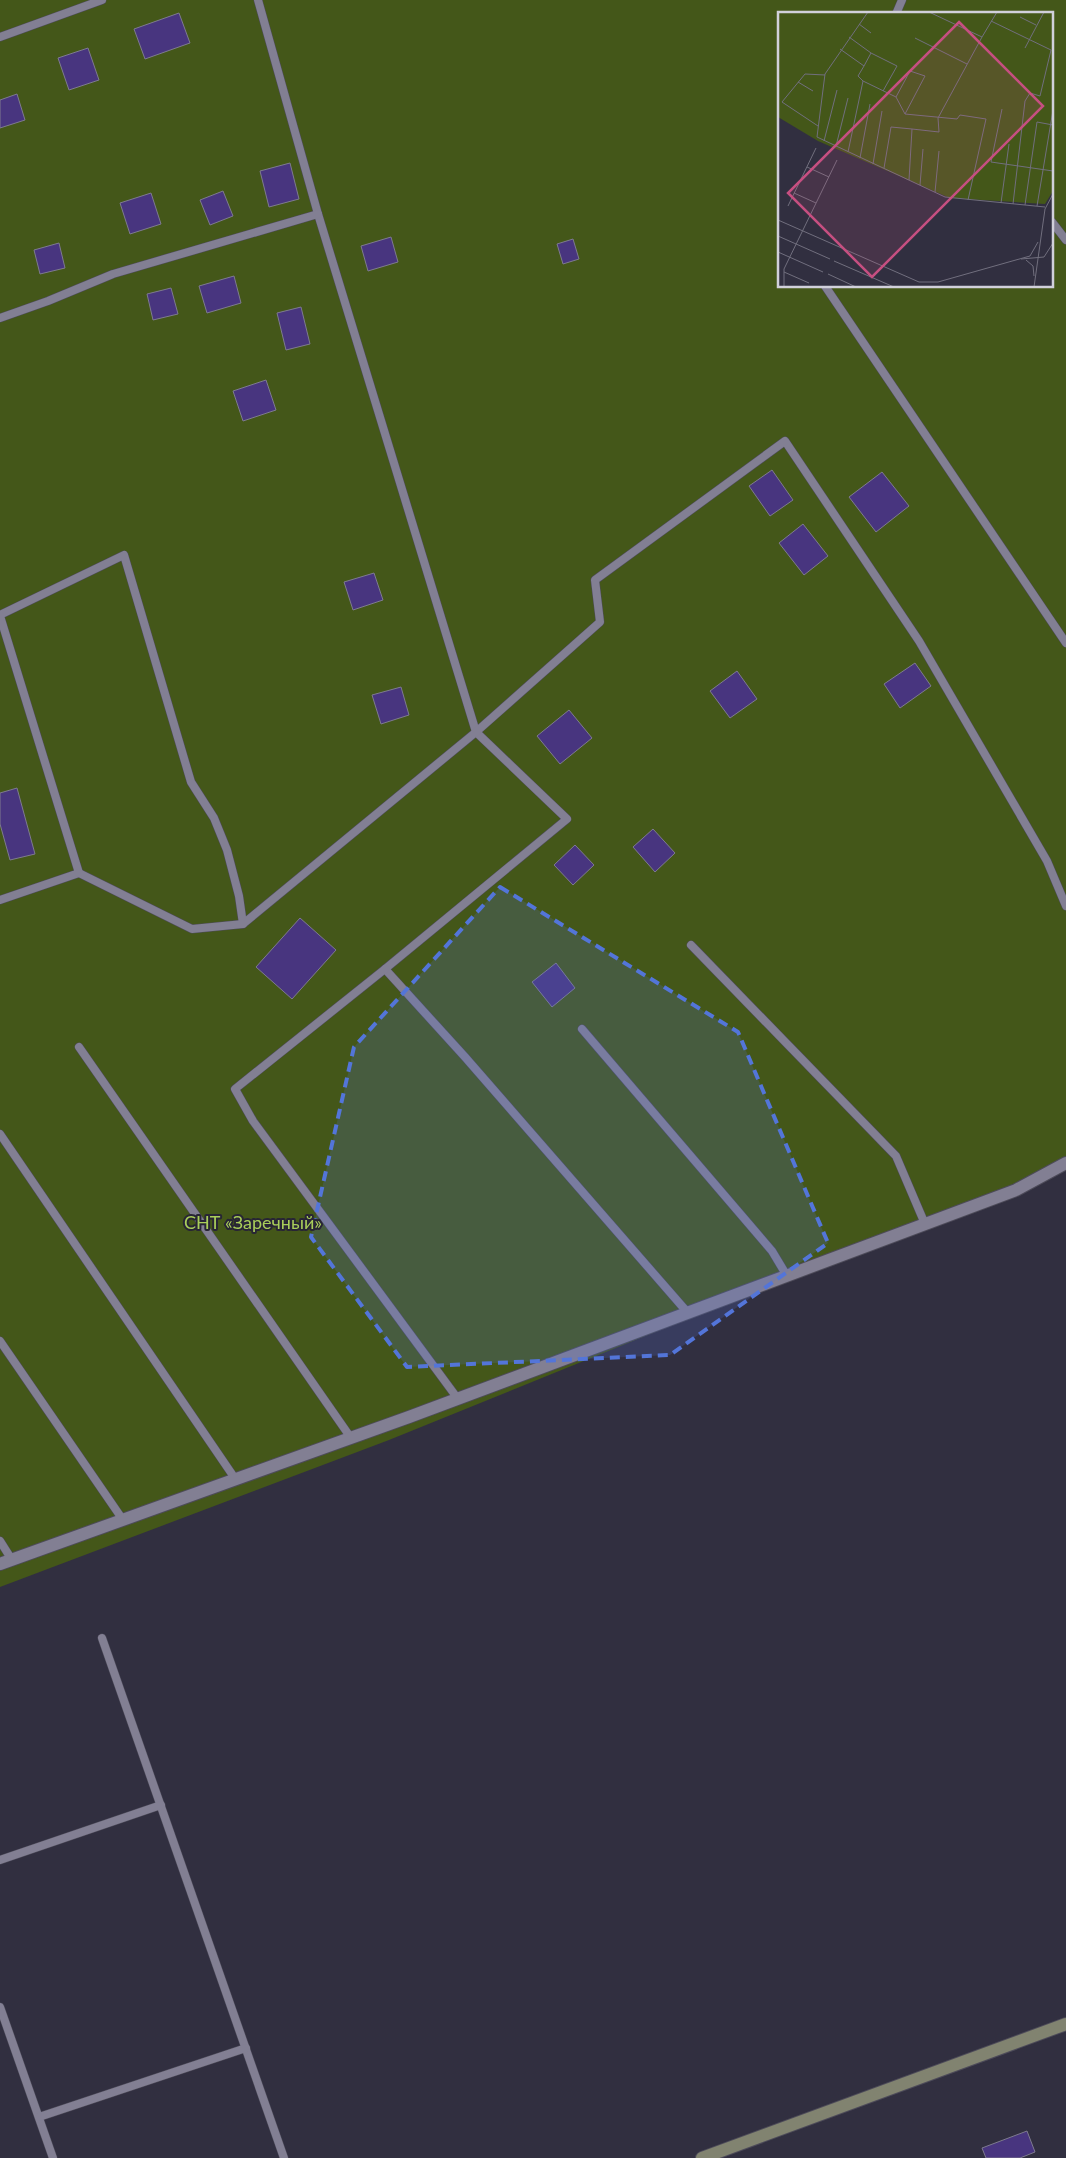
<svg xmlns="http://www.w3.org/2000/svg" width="1066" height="2158" font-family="Lato,sans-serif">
<rect width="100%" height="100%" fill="#312f40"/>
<path fill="#445719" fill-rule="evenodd" d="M0,0H1066V1162L1059,1168L389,1440L0,1587ZM780,14H1052V286H780Z"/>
<g fill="#48357f" stroke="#7e7b8f">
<polygon points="179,13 190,43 145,59 134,29"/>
<polygon points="88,48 99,80 69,90 58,58"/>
<polygon points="17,94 25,120 0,128 0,100"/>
<polygon points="290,163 299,199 269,207 260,171"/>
<polygon points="223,191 233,216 210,225 200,200"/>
<polygon points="151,193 161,224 130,234 120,203"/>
<polygon points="391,237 398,262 368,271 361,246"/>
<polygon points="573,239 579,259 563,264 557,244"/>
<polygon points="59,243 65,268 40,274 34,250"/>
<polygon points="234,276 241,303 207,313 199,286"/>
<polygon points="171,288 178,314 153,320 147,294"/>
<polygon points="301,307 310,344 286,350 277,313"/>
<polygon points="266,380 276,410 243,421 233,391"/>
<polygon points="772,470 793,500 770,516 749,486"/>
<polygon points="882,472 909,506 876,532 849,497"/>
<polygon points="803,524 828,556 804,575 779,543"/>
<polygon points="374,573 383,600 353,610 344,582"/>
<polygon points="915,663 931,686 900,708 884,684"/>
<polygon points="737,671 757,699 730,718 710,691"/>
<polygon points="401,687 409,715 381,724 372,695"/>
<polygon points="569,710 592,738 560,764 537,736"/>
<polygon points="17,788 35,854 10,860 0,824 0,793"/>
<polygon points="653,829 675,853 655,872 633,847"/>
<polygon points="575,845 594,865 573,885 554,865"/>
<polygon points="300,918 336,950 292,999 256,967"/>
<polygon points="556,963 575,988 552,1007 532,982"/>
<polygon points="1027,2131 1035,2152 1020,2158 986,2158 982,2148"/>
</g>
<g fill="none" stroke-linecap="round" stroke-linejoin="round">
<defs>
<g id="lane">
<polyline points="258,0 318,214 476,732 567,819 385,969 465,1057 688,1313"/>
<polyline points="896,14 902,0"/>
<polyline points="0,37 102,0"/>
<polyline points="1052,222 1066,240"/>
<polyline points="825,286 1066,643"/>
<polyline points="0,318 48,301 113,274 318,214"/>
<polyline points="0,615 124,555 191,782 214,818 227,850 239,896 243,924 476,732 600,622 595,580 785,441 919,641 1047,861 1066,906"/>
<polyline points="0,616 79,873 0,900"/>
<polyline points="79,873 192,929 243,924"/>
<polyline points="691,945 896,1156 925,1224"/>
<polyline points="385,969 235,1089 253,1121 458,1399"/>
<polyline points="582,1029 772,1251 787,1276"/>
<polyline points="79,1047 351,1438"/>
<polyline points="0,1134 236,1480"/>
<polyline points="0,1341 123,1520"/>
<polyline points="0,1541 12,1560"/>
<polyline points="102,1638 284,2158"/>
<polyline points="0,1860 161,1805"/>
<polyline points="0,2007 53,2158"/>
<polyline points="39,2117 246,2048"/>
</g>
<polyline id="street" points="0,1564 409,1417 1016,1190 1066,1163"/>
<polyline id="secondary" points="702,2158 1066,2024"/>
</defs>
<use href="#lane" stroke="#4d4b59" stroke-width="9"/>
<use href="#street" stroke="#4d4b59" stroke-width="14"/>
<use href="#secondary" stroke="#4d4b59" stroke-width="14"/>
<use href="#lane" stroke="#827f93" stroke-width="8"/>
<use href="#street" stroke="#827f93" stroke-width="12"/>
<use href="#secondary" stroke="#818370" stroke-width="12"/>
</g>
<path fill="#5375d9" fill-opacity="0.2" stroke="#5375d9" stroke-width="4" stroke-dasharray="10 6" stroke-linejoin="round" d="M500,887L738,1032L828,1243L670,1355L407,1367L311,1237L354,1047Z"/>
<g text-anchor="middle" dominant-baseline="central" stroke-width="4" stroke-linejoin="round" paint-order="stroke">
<g font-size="18" fill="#a9ce5a" stroke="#282535">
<text x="253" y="1222">СНТ «Заречный»</text>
</g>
</g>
<g transform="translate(778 12)">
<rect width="275" height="275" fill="#312f40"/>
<path d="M0,0H275V179L267,192L172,186L40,129L0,105Z" fill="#445719"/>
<path fill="none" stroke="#716f7e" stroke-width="1" d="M90,0L47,62L39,125L167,185L267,195M151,0L204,25L219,0M242,5L258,13M213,9L273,38L262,84L252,81L247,89L235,192M81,12L93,21M71,25L93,41L86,54M137,26L189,52M247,36L266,0M62,37L86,54L80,64L85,69L118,85L132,59L147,64L127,102L179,107L182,103L208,107L190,188M93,41L119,54L105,79M20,70L35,79M118,85L127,102M224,97L213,150L275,159M40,114L4,90L27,62L47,63M46,129L59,78M58,134L70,86M70,140L85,69M82,146L92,92M95,152L104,99M29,155L51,165M106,156L113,115L134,117M131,168L134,117L161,120L160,106L204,25M142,173L145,137M157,180L161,139M16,181L38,191M223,191L231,132M247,193L259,110L275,113M10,194L38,136M259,194L275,98M0,208L141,270H160L252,244L260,230M0,224L52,247M0,240L45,260M243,247L266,245L275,231M248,248L255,254L256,264M56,249L116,275M6,260L31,271M50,262L78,275M6,275V257L59,148M256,275L267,197L275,182"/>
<path fill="#c64f81" fill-opacity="0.15" stroke="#c64f81" stroke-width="2.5" d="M181,10L265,94L94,265L10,181Z"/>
<rect width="275" height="275" fill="none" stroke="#d1d0db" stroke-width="2.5"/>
</g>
</svg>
